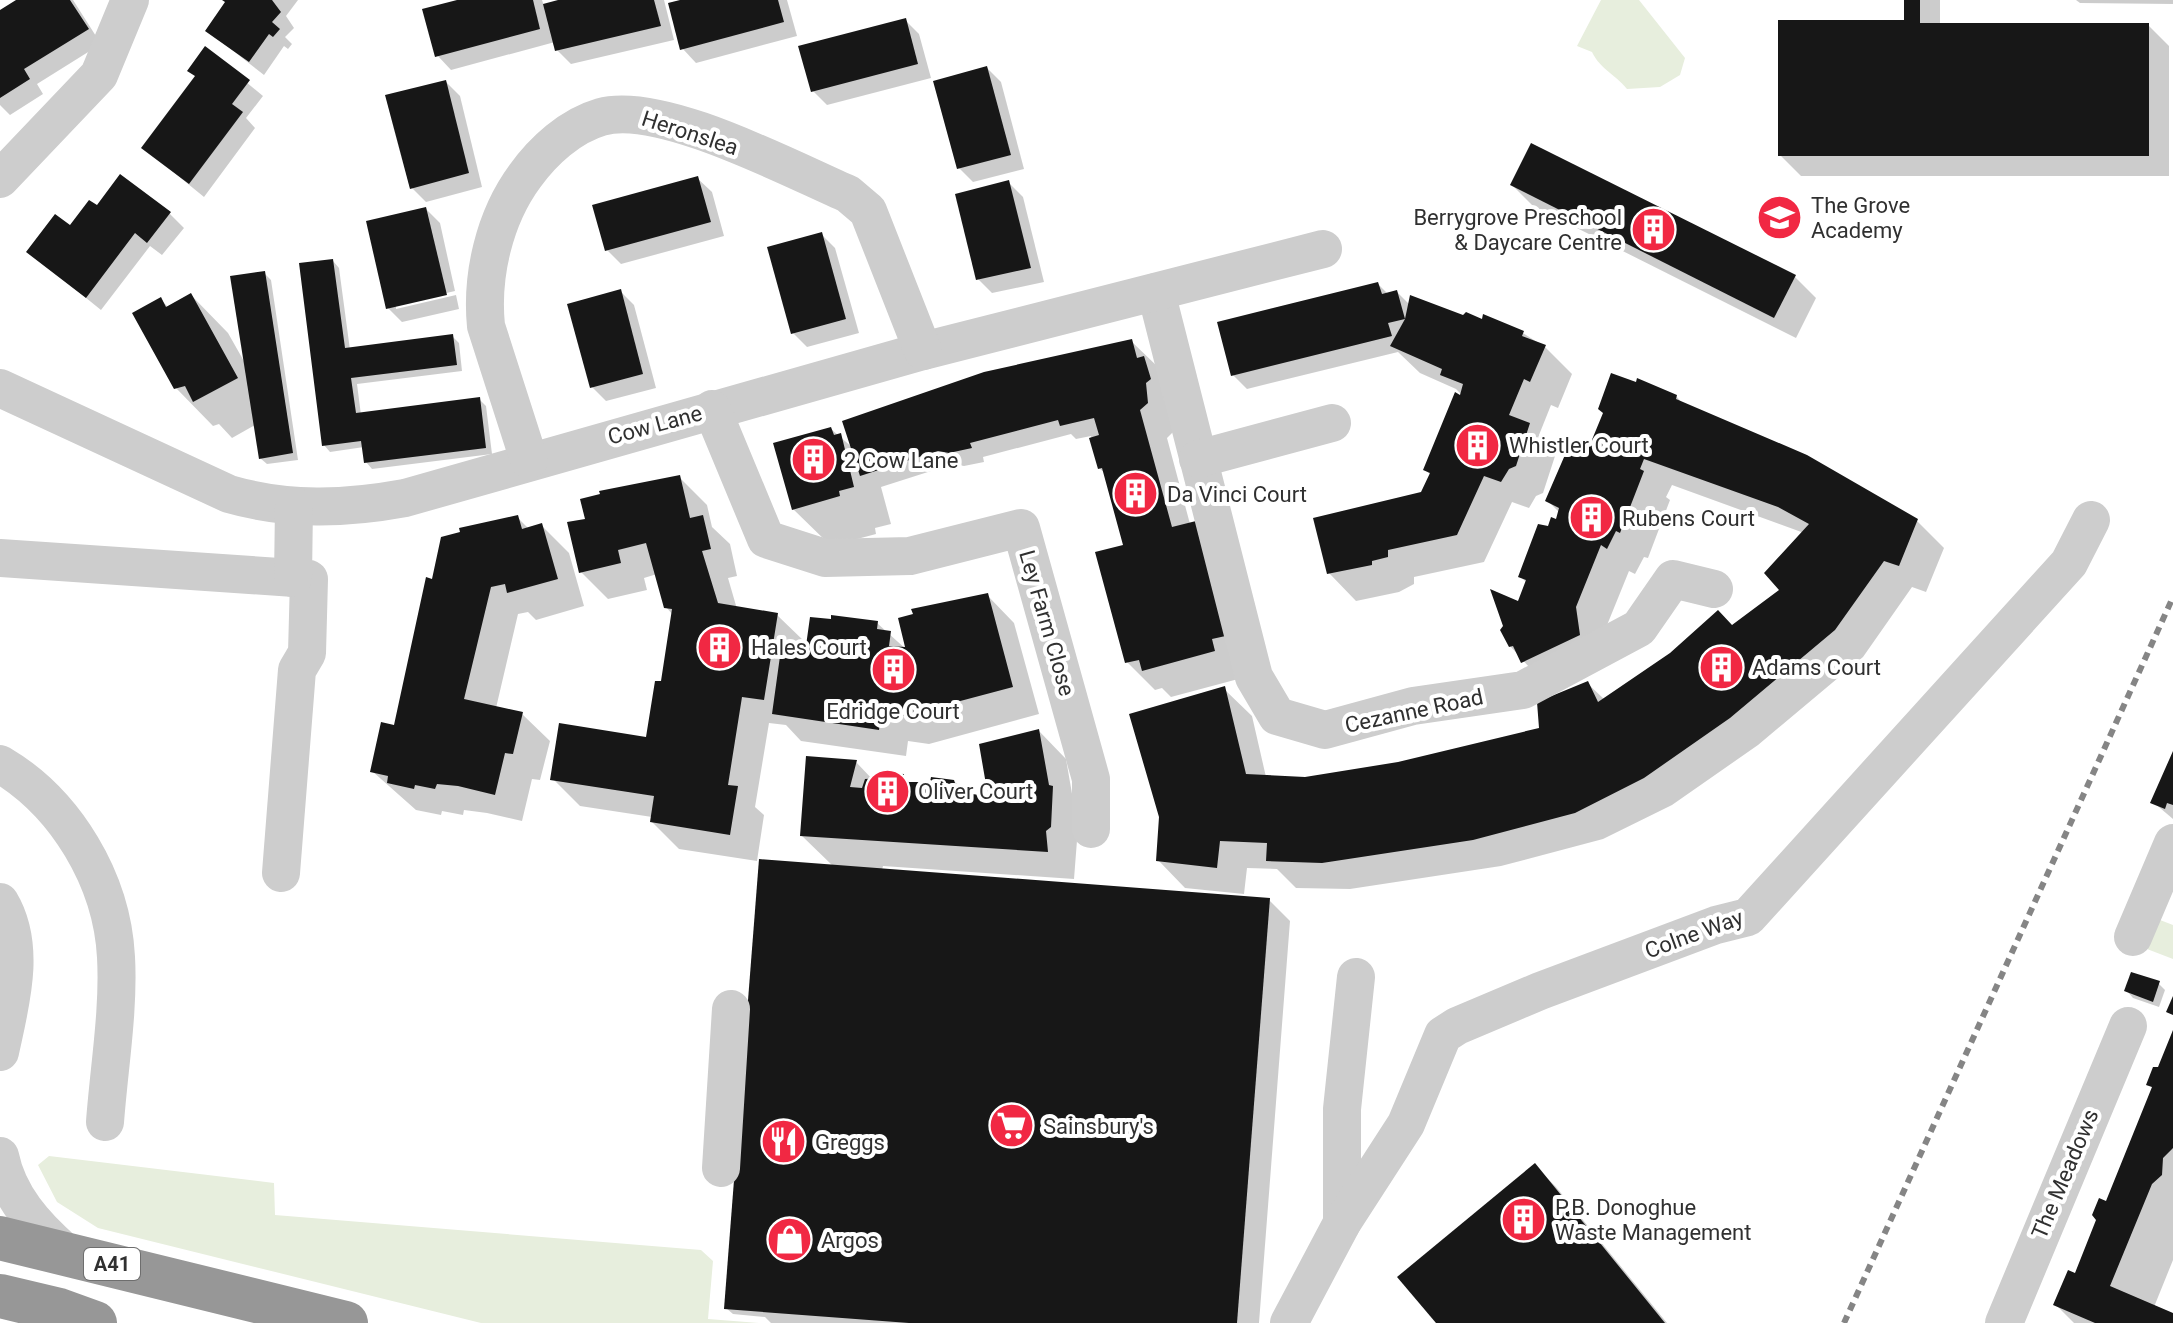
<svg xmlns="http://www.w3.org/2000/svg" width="2173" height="1323" font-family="Roboto,sans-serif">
<rect width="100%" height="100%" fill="#fff"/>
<g fill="#e7eedd">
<path d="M1601,0H1639L1685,58L1680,75L1660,87L1627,89C1615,74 1600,69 1592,52L1577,46Z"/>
<polygon points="2160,920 2173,925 2173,959 2147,949"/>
<polygon points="49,1156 274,1183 275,1215 701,1250 713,1261 708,1319 759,1323 481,1323 98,1228 57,1202 38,1165"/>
</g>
<g fill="#0003">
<polygon points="20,0 73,0 101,44 37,84 43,94 10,115 0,105 0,13"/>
<polygon points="224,0 298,0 286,16 294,28 285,37 292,44 288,49 284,46 264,75 208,31 227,3"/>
<polygon points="466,0 542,0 544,6 566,0 664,0 674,40 571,64 557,50 555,42 451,70 437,55"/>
<polygon points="688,0 787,0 797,36 696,63 682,48"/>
<polygon points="1906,0 1940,0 1940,25 2148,25 2169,46 2169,176 1801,176 1780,155 1906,22"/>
<polygon points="2076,0 2173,0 2173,4 2080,3"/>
<polygon points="905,20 919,34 931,78 827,105 813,91"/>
<polygon points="206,49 263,96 246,118 255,128 204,197 144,148 197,77"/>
<polygon points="987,68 1001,82 1024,169 973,182 959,168"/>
<polygon points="446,82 460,96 482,187 426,202 412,188"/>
<polygon points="697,178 712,192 724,236 621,264 607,250"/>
<polygon points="1009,183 1023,197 1044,282 992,293 978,279"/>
<polygon points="1512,185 1795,277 1816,298 1796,338 1533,206"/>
<polygon points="98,208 170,214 184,228 162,255 150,246 101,310 29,252"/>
<polygon points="426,209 440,223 455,291 396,305 396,309 456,295 459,309 402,322 388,308"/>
<polygon points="821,234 835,248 859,333 807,347 793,333"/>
<polygon points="333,261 339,268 350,350 452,336 459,343 462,371 357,384 361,415 479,399 486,406 492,454 372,469 366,462 364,447 330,452 324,445"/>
<polygon points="264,273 271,280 298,460 267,464 260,458 255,425 232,438 219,424 213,426 176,388 161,300 169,308 191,295 228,333 245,363"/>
<polygon points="1378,284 1388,294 1397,292 1410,305 1523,333 1545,347 1572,374 1558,408 1551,405 1539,435 1556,453 1543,493 1536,496 1529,508 1512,502 1484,562 1414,577 1414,584 1399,592 1356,601 1329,573 1422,493 1431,475 1425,470 1467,400 1456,389 1420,373 1398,352 1247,389 1233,375"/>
<polygon points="620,291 634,305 656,388 606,401 592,387"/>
<polygon points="1131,341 1159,368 1174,431 1167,438 1190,524 1242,678 1171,697 1162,688 1155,690 1127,662 1125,546 1106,474 1099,468 1091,436 1076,439 1071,434 983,457 984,462 964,466 953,464 881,487 891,524 875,528 876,534 831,546 793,509 831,429 853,448"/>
<polygon points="1676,396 1684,405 1916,520 1944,548 1926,592 1912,587 1863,657 1758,745 1672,805 1603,839 1501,866 1350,889 1296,888 1277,869 1247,868 1244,894 1185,888 1158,860 1224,689 1252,716 1266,777 1305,779 1399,764 1541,729 1587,683 1605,700 1732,627 1782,590 1804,533 1672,485 1666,497 1670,500 1648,558 1644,557 1635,574 1629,571 1603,635 1550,690 1510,646 1527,583 1520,576 1560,513 1547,500 1590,450"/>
<polygon points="679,477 707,505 712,527 730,544 737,576 728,578 737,609 777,615 805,642 803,654 877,623 908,651 987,595 1014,623 1039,714 929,744 908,741 906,756 801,741 786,725 769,723 755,807 764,815 757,861 679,849 652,822 652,817 580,806 553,779 648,739 663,684 673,615 666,607 657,574 644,578 647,590 608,599 581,572 587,520"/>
<polygon points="517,517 529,529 541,525 569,553 584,606 536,620 528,612 518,614 496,708 522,714 550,741 540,780 532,779 522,821 487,813 464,810 463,815 442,811 441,815 416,810 372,771 395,727 434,581 462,533 461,529"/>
<polygon points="1039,731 1066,759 1075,811 1079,815 1074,879 883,866 882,870 1269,900 1290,921 1259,1323 771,1323 765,1317 733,1314 726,1308 833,866 802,836 856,762 874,781 903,776 911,784 953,781 976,796 990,798"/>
<polygon points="2173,756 2173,819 2153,802"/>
<polygon points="2158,983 2165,990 2159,1007 2133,998 2127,991"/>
<polygon points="2173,1035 2173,1260 2154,1307 2173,1315 2173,1323 2074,1323 2056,1305 2076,1276 2108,1203 2154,1089 2148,1084 2160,1069"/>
<polygon points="1535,1166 1556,1187 1667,1323 1439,1323"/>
</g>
<g fill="#171717">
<polygon points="16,0 70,0 89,29 24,69 30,79 0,98 0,10"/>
<polygon points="222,0 272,0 281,12 272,22 280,29 273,37 269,34 249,62 205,31 225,2"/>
<polygon points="457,0 533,0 540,29 435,57 422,9"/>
<polygon points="558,0 654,0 661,26 555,51 543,4"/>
<polygon points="680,0 778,0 784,22 680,50 668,3"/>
<polygon points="1904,0 1920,0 1920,23 2149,23 2149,156 1778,156 1778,20 1904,20"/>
<polygon points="906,18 918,64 811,92 798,46"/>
<polygon points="205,46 250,80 232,104 243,112 189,184 141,148 195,76 187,71"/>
<polygon points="987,66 1011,155 957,169 933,81"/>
<polygon points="446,80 469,173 410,189 385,95"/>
<polygon points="1531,143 1796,275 1774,318 1510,185"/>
<polygon points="120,174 171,212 147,243 135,233 86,298 26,252 55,214 70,225 89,200 97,205"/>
<polygon points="698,176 711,222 605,251 592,205"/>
<polygon points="1009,180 1031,268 976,280 955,194"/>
<polygon points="426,207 447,295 386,309 366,221"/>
<polygon points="822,232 846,319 791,334 767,247"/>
<polygon points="333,259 345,348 453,334 457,365 351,378 356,413 480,397 486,448 364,463 361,441 322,446 299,263"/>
<polygon points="265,271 293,453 259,459 230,276"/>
<polygon points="1378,282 1382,294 1397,290 1405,319 1388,323 1392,336 1231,376 1217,322"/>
<polygon points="621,289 643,374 590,388 567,304"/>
<polygon points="191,293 238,378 193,402 185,386 174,389 132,313 161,297 166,307"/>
<polygon points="1410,295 1463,315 1466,312 1482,319 1483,314 1524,331 1522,336 1546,345 1530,382 1524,379 1509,415 1530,423 1516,466 1509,469 1501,482 1484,476 1457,535 1388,550 1388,557 1372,561 1372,565 1327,574 1313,518 1421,492 1430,473 1423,470 1455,392 1460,395 1463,384 1440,375 1442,369 1390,346 1405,319"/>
<polygon points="1132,339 1137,358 1144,356 1151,379 1146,383 1148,403 1140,410 1172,527 1200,520 1230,635 1212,639 1215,651 1142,671 1139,660 1125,663 1095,552 1123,545 1102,468 1098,469 1089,438 1099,435 1094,418 1060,426 1058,420 970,443 972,448 949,453 938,451 860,476 842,421 984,372"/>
<polygon points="1611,373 1636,382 1637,378 1677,395 1676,399 1807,455 1918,519 1899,566 1884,561 1835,630 1730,718 1644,778 1575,813 1473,840 1322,863 1266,861 1267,843 1220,841 1217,868 1156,861 1159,817 1129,714 1225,686 1246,774 1305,777 1398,762 1539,728 1537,702 1588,681 1598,702 1670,653 1718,610 1732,625 1779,590 1764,573 1809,524 1778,507 1644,459 1640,469 1644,471 1620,533 1616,531 1607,549 1601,545 1576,607 1580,635 1521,663 1513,646 1509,647 1500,630 1503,626 1490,589 1518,601 1526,580 1518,577 1538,524 1548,526 1551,517 1556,519 1559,508 1545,501 1571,441 1589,447 1603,413 1598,409"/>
<polygon points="831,427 834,435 841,433 854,487 839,491 840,496 792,510 773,443"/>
<polygon points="680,475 690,518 703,515 711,549 702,551 718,603 778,613 764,700 742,697 728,785 738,786 730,835 650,822 654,796 550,780 559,723 646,737 655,681 661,681 672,609 664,608 646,543 618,550 621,563 579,573 567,522 585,519 580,499 600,494 599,491"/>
<polygon points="518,515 522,529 542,523 558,579 507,593 505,584 491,587 464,699 523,712 513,754 505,753 495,795 458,786 437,784 435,789 415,785 414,789 387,783 388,776 370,772 381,722 394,725 426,577 432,579 441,537 460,532 459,528"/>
<polygon points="988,593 1013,687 900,717 881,714 879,730 772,714 781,649 805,653 810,617 831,619 831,615 878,621 877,629 891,631 889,646 905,647 898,618 913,614 911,609"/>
<polygon points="1039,729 1049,785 1053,786 1051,827 1046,831 1048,852 800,836 806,756 857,760 850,787 862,788 865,779 879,778 881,773 904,774 904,782 930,782 931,777 954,780 956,786 970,787 972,794 988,796 979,744"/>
<polygon points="2173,751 2173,805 2167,803 2165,809 2150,803"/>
<polygon points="759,859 1270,898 1237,1323 909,1323 724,1309"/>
<polygon points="2131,972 2160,981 2153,1002 2124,991"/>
<polygon points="2173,996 2173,1015 2166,1012"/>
<polygon points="2173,1030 2173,1148 2163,1158 2162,1175 2152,1184 2110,1286 2173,1313 2173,1323 2095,1323 2053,1305 2068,1270 2075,1273 2096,1220 2092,1215 2099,1198 2106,1201 2152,1087 2146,1085 2153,1067 2158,1067"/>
<polygon points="1535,1163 1665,1323 1436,1323 1397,1277"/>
</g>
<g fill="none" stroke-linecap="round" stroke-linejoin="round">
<g stroke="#cdcdcd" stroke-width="38">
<polyline points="0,179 99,75 130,0"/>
<polyline points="1156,292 1254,677 1277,716 1325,730 1413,706 1523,690 1639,628 1673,579 1714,589"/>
<path d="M0,388L229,494C288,511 345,509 405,498L923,351L1323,249"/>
<polyline points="712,409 766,539 825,558 910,556 1021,528 1091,779 1091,829"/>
<polyline points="1198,459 1332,423"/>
<path d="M529,460L486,326C481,276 494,218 525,176C543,151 570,126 601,117C660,100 790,169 848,194L868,211L923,351"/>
<polyline points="0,558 309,579 307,653 297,670 281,873"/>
<polyline points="293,578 294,506"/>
<path d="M0,764C66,803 112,880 116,957C119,1010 109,1068 105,1122"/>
<path d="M0,902C27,947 10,1005 0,1052"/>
<polyline points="2133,937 2173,843"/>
<path d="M0,1156C8,1196 35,1226 65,1252"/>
<polyline points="721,1168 731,1009"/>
<polyline points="1342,1223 1342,1109 1356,977"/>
<polyline points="1289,1323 1342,1223 1406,1124 1443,1035 1457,1026 1540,991 1716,925 1748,917 2069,563 2091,520"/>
<polyline points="2004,1323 2128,1026"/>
</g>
<g stroke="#979797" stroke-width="44">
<polyline points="0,1238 346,1323"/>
<polyline points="0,1296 59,1310 95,1323"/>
</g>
<polyline stroke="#858585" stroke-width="6" stroke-dasharray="8 6" stroke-linecap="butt" points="1844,1323 2173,597"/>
</g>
<defs>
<symbol id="school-disc" viewBox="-11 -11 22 22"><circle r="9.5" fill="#f12843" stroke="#fff"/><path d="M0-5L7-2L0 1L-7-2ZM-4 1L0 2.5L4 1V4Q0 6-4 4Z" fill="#fff"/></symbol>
<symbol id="building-disc" viewBox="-11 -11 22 22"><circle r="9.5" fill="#f12843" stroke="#fff"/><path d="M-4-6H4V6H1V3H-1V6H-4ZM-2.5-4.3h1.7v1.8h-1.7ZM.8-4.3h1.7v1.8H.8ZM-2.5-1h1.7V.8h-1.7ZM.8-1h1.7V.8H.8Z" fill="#fff"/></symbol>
<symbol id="supermarket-disc" viewBox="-11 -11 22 22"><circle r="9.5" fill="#f12843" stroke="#fff"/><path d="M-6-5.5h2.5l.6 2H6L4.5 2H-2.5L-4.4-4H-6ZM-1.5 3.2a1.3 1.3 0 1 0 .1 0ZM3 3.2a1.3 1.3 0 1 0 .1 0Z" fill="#fff"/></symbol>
<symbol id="restaurant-disc" viewBox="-11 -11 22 22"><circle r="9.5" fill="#f12843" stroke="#fff"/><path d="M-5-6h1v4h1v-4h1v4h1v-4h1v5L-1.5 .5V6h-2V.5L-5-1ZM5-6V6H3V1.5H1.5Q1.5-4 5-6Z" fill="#fff"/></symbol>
<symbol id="shop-disc" viewBox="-11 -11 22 22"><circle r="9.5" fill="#f12843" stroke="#fff"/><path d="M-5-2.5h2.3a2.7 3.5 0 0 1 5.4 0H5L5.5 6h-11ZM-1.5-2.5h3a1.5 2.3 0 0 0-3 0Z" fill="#fff"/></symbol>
</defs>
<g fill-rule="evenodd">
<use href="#school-disc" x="1754" y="192" width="51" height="51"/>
<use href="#building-disc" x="1628" y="204" width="51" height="51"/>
<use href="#building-disc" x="1452" y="420" width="51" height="51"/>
<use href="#building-disc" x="788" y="434" width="51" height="51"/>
<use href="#building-disc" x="1110" y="468" width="51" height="51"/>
<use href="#building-disc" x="1566" y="492" width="51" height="51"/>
<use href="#building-disc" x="694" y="622" width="51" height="51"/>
<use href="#building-disc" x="1696" y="642" width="51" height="51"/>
<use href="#building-disc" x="868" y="644" width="51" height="51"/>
<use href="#building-disc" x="862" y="766" width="51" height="51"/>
<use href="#supermarket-disc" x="986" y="1100" width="51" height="51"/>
<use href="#restaurant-disc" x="758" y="1116" width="51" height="51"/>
<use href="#building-disc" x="1498" y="1194" width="51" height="51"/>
<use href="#shop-disc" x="764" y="1214" width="51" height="51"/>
</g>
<g text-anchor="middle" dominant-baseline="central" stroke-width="8" stroke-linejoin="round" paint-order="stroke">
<rect fill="#fff" stroke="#6e6e6e" stroke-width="2" x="84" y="1248" width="56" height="32" rx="6"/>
<g font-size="20" font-weight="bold" fill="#303030">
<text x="112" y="1264">A41</text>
</g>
<g font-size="22" fill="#303030" stroke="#fff">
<text transform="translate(690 133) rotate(18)">Heronslea</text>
<text transform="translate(655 425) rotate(-15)">Cow Lane</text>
<text transform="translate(1047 623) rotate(74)">Ley Farm Close</text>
<text transform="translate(1414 711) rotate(-12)">Cezanne Road</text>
<text transform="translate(1694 934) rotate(-20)">Colne Way</text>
<text transform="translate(2065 1174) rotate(-67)">The Meadows</text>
</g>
<g font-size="22" fill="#303030" stroke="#fff" text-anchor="start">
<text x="1811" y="205">The Grove<tspan x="1811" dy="25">Academy</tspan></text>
<text x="1622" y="217" text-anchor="end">Berrygrove Preschool<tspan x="1622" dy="25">&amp; Daycare Centre</tspan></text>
<text x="1509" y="445">Whistler Court</text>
<text x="844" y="460">2 Cow Lane</text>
<text x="1167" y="494">Da Vinci Court</text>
<text x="1622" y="518">Rubens Court</text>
<text x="751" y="647">Hales Court</text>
<text x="1752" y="667">Adams Court</text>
<text x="893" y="711" text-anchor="middle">Edridge Court</text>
<text x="918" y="791">Oliver Court</text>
<text x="1043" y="1126">Sainsbury's</text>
<text x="815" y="1142">Greggs</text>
<text x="1555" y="1207">P.B. Donoghue<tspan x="1555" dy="25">Waste Management</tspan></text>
<text x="821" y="1240">Argos</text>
</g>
</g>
</svg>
